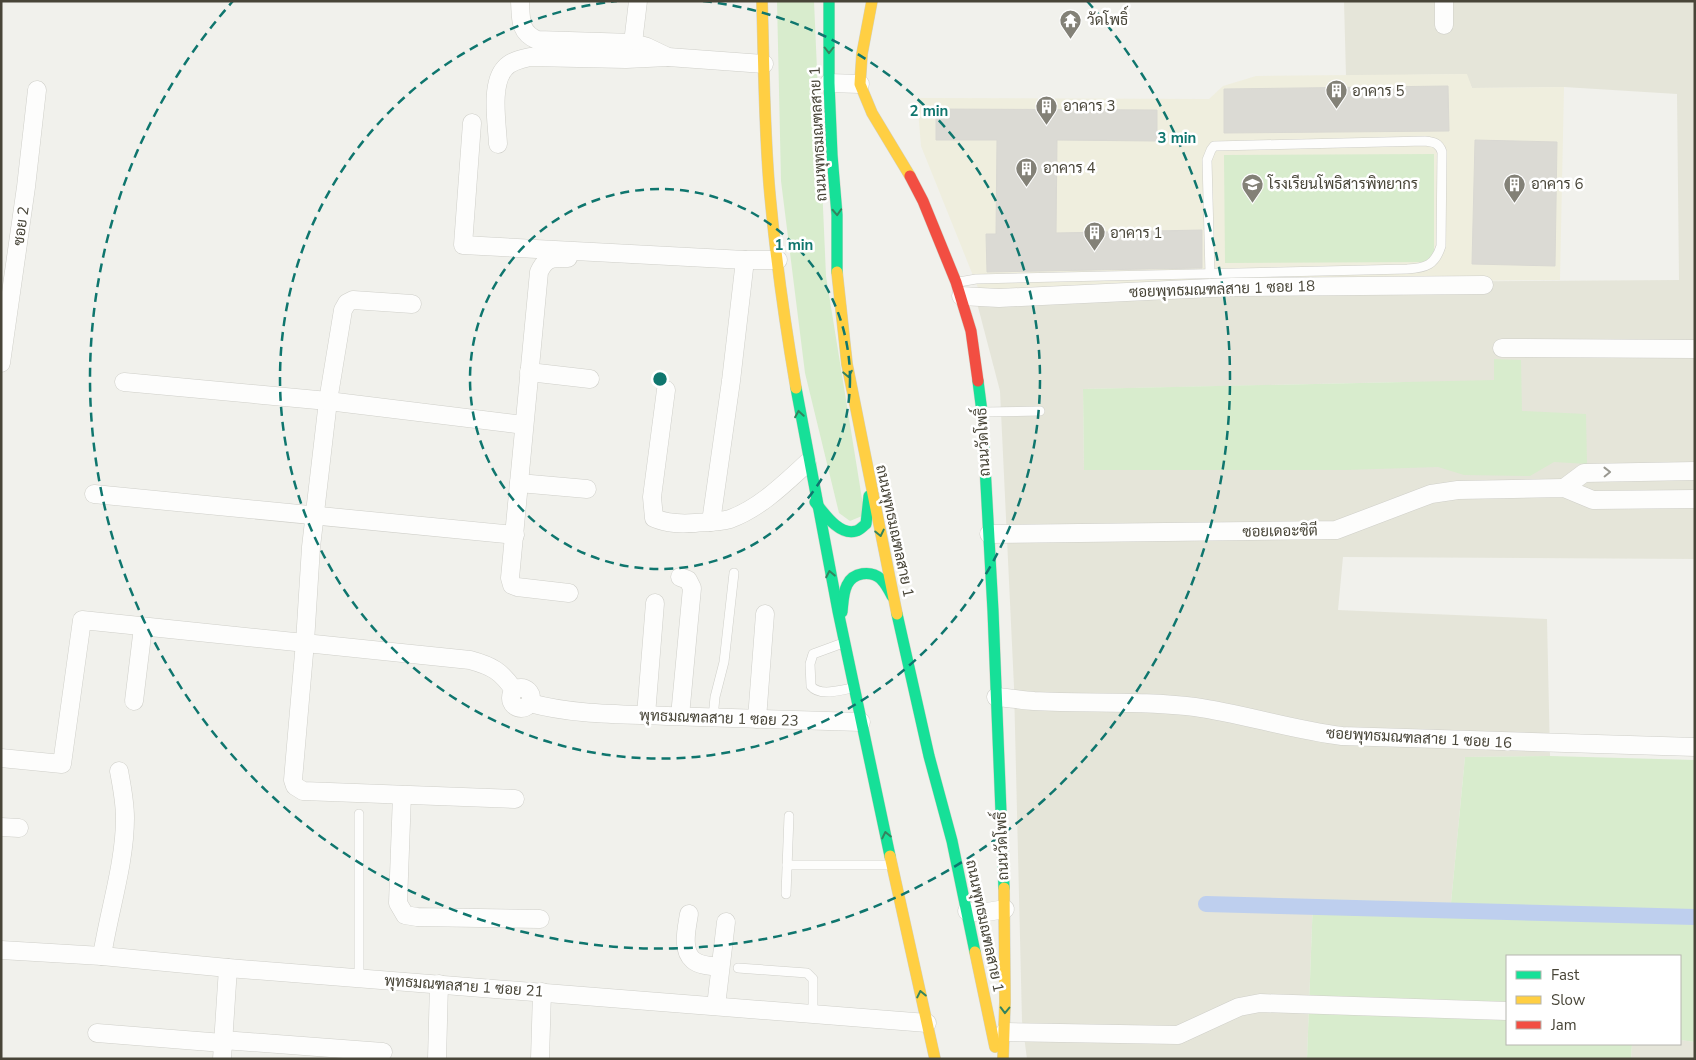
<svg xmlns="http://www.w3.org/2000/svg" width="1696" height="1060" font-family="'Nunito Sans',Sarabun,sans-serif">
<rect width="100%" height="100%" fill="#f1f1ec"/>
<g fill="#e5e5d9" fill-rule="evenodd">
<path d="M1344,1H1695V559L1343,557L1338,610L1547,619L1550,756L1465,757L1451,903L1313,899L1307,1059H1027L1022,1021L1014,687L1000,391L977,303L1218,283L1679,280L1677,94L1564,87L1472,88L1466,74L1346,76ZM1405,382L1084,470V469L1083,389Z"/>
<polygon points="1680,1040 1695,1042 1695,1059 1631,1059 1632,1044 1680,1044"/>
</g>
<polygon fill="#efeede" points="1467,74 1472,88 1564,87 1560,280 1218,283 980,293 921,146 917,98 1209,99 1223,86 1256,76"/>
<g fill="#d8eccd">
<polygon points="777,1 814,1 826,276 863,505 862,516 850,521 839,513 805,373 781,181"/>
<polygon points="1434,154 1434,262 1225,263 1224,155"/>
<polygon points="1494,359 1521,360 1522,411 1586,414 1587,464 1554,462 1530,476 1464,475 1438,467 1346,470 1084,470 1083,389 1494,380"/>
<polygon points="1550,756 1695,760 1695,1042 1680,1040 1680,956 1507,956 1507,1044 1632,1044 1631,1059 1307,1059 1313,899 1451,903 1465,757"/>
</g>
<g fill="none" stroke-linecap="round" stroke-linejoin="round">
<polyline stroke="#becfee" stroke-width="16" points="1206,904 1695,917"/>
</g>
<g fill="#dbdad4" stroke="#d9d8d2">
<polygon points="1448,86 1449,131 1224,133 1224,89"/>
<polygon points="936,109 1157,110 1157,141 1057,140 1056,233 1202,230 1202,268 987,272 986,234 996,234 997,140 936,140"/>
<polygon points="1475,140 1557,142 1555,266 1472,264"/>
</g>
<g fill="none" stroke-linecap="round" stroke-linejoin="round">
<defs>
<g id="lane">
<path d="M959,282L976,279L1407,269C1426,268 1435,265 1441,246L1442,152C1439,143 1434,142 1425,141L1214,146L1211,150L1207,160L1210,274"/>
<polyline points="983,412 1040,411"/>
<path d="M843,643L813,654L810,664L811,686C820,697 840,690 853,688"/>
<polyline points="713,718 715,697 724,662 734,573"/>
<polyline points="359,814 359,978"/>
<polyline points="787,865 890,865"/>
<polyline points="786,894 789,816"/>
<polyline points="738,968 807,973 813,979 813,1013"/>
</g>
<g id="street">
<path d="M520,1C521,19 519,32 537,40L633,43"/>
<polyline points="638,1 633,43 647,47 668,57 764,64"/>
<polyline points="1444,1 1444,25"/>
<polyline points="829,83 860,84"/>
<polyline points="472,123 463,245 745,260 778,260"/>
<path d="M498,144C497,123 490,84 505,68C511,61 521,59 530,57L626,59L668,57"/>
<path d="M568,258C552,258 546,257 539,272L510,578L512,585L517,587L569,593"/>
<polyline points="961,296 999,298 1232,287 1484,285"/>
<polyline points="412,304 353,300 347,303 343,310 328,401 311,547 305,642 293,780 295,786 303,791 515,799"/>
<polyline points="1502,348 1695,349"/>
<polyline points="1,363 26,187 37,90"/>
<polyline points="529,372 590,379"/>
<polyline points="124,382 328,401 524,425"/>
<path d="M666,390L652,497L654,518C668,524 681,524 695,523C707,522 719,522 730,519C760,508 784,484 807,463"/>
<polyline points="519,483 587,489"/>
<polyline points="1564,488 1584,473 1695,471"/>
<polyline points="94,494 515,535"/>
<polyline points="711,522 731,381 745,260"/>
<polyline points="989,534 1336,530 1431,494 1458,490 1564,488 1593,500 1695,499"/>
<circle cx="521" cy="698" r="10"/>
<path d="M996,697C1009,698 1022,700 1034,701C1088,704 1142,700 1195,707C1244,714 1292,730 1342,736L1695,747"/>
<polyline points="134,701 143,627"/>
<path d="M530,703C574,715 621,714 667,716C731,718 796,720 861,722"/>
<polyline points="646,715 655,603"/>
<polyline points="680,716 692,588 688,580 680,577"/>
<polyline points="757,719 765,614"/>
<path d="M1,758L62,764L82,620L470,660C492,666 501,671 514,690"/>
<polyline points="402,795 398,903 405,915 417,917 540,919"/>
<polyline points="1,827 19,828"/>
<polyline points="967,911 981,913 1005,909"/>
<path d="M689,914C687,927 681,950 693,960C700,966 712,966 720,967"/>
<polyline points="1,950 102,956 228,968 927,1023"/>
<path d="M102,956C109,911 125,863 125,818C125,802 122,787 119,771"/>
<polyline points="716,1006 726,922"/>
<polyline points="1005,1032 1178,1035 1239,1007 1260,1003 1507,1011"/>
<polyline points="97,1033 223,1043"/>
<polyline points="223,1040 383,1052"/>
<polyline points="222,1059 228,968"/>
<polyline points="437,1059 439,984"/>
<polyline points="540,1059 542,992"/>
</g>
<g id="fast">
<polyline points="829,1 829,83 832,155 837,215 837,272"/>
<polyline points="978,381 982,412 993,611 1004,888"/>
<polyline points="796,388 838,611 890,856"/>
<path d="M815,502C824,513 839,536 856,531C860,530 863,526 866,524L869,496"/>
<path d="M842,612C843,603 843,593 847,585C853,572 871,570 881,579C886,584 889,590 892,596"/>
<polyline points="897,614 929,756 952,841 975,952"/>
</g>
<g id="slow">
<path d="M762,1C764,66 764,131 770,195C776,260 785,324 796,388"/>
<polyline points="872,1 862,54 860,84 872,113 910,176"/>
<polyline points="837,272 847,364 897,614"/>
<polyline points="890,856 935,1059"/>
<polyline points="975,952 995,1047"/>
<polyline points="1003,1059 1005,1002 1004,888"/>
</g>
<polyline id="jam" points="910,176 923,201 956,282 971,331 978,381"/>
</defs>
<use href="#lane" stroke="#cfcfc9" stroke-width="10"/>
<use href="#street" stroke="#cfcfc9" stroke-width="19"/>
<use href="#fast" stroke="#d2d1c5" stroke-width="12"/>
<use href="#slow" stroke="#d2d1c5" stroke-width="12"/>
<use href="#jam" stroke="#d2d1c5" stroke-width="12"/>
<use href="#lane" stroke="#fdfdfc" stroke-width="9"/>
<use href="#street" stroke="#fdfdfc" stroke-width="18"/>
<use href="#fast" stroke="#16e098" stroke-width="11"/>
<use href="#slow" stroke="#ffcf43" stroke-width="11"/>
<use href="#jam" stroke="#f24e42" stroke-width="11"/>
</g>
<defs><path id="oneway-chevron" d="M-2-3.5L2.5 0L-2 3.5" fill="none" stroke-width="1.6" stroke-linecap="round" stroke-linejoin="round" transform="scale(1.25)"/></defs>
<g stroke="#34835e">
<use href="#oneway-chevron" transform="translate(829 50) rotate(90)"/>
<use href="#oneway-chevron" transform="translate(837 212) rotate(87)"/>
<use href="#oneway-chevron" transform="translate(848 374) rotate(79)"/>
<use href="#oneway-chevron" transform="translate(799 414) rotate(-99)"/>
<use href="#oneway-chevron" transform="translate(880 533) rotate(78)"/>
<use href="#oneway-chevron" transform="translate(830 574) rotate(-101)"/>
<use href="#oneway-chevron" transform="translate(886 835) rotate(-102)"/>
<use href="#oneway-chevron" transform="translate(921 994) rotate(-102)"/>
<use href="#oneway-chevron" transform="translate(1005 1010) rotate(91)"/>
</g>
<use stroke="#999890" href="#oneway-chevron" transform="translate(1607 472) rotate(-1)"/>
<g fill="none" stroke="#0f766e" stroke-width="2.5" stroke-dasharray="9 6">
<circle cx="660" cy="379" r="190"/>
<path d="M703 1A380 380 0 1 1 617 1"/>
<path d="M1087 1A570 570 0 1 1 233 1"/>
</g>
<defs>
<symbol id="temple-pin" viewBox="-11 -11 22 30"><path d="M0 17L-7.5 6A9.5 9.5 0 1 1 7.5 6Z" fill="#838177" stroke="#fff"/><path d="M0-6L5-2H3V0L6.5 2.5H4V6H1.5V3h-3V6H-4V2.5H-6.5L-3 0V-2H-5Z" fill="#fff"/></symbol>
<symbol id="building-pin" viewBox="-11 -11 22 30"><path d="M0 17L-7.5 6A9.5 9.5 0 1 1 7.5 6Z" fill="#838177" stroke="#fff"/><path d="M-4-6H4V6H1V3H-1V6H-4ZM-2.5-4.3h1.7v1.8h-1.7ZM.8-4.3h1.7v1.8H.8ZM-2.5-1h1.7V.8h-1.7ZM.8-1h1.7V.8H.8Z" fill="#fff"/></symbol>
<symbol id="school-pin" viewBox="-11 -11 22 30"><path d="M0 17L-7.5 6A9.5 9.5 0 1 1 7.5 6Z" fill="#838177" stroke="#fff"/><path d="M0-5L7-2L0 1L-7-2ZM-4 1L0 2.5L4 1V4Q0 6-4 4Z" fill="#fff"/></symbol>
</defs>
<g fill-rule="evenodd">
<use href="#temple-pin" x="1058" y="8" width="25" height="34"/>
<use href="#building-pin" x="1324" y="78" width="25" height="34"/>
<use href="#building-pin" x="1034" y="94" width="25" height="34"/>
<use href="#building-pin" x="1014" y="156" width="25" height="34"/>
<use href="#school-pin" x="1240" y="172" width="25" height="34"/>
<use href="#building-pin" x="1502" y="172" width="25" height="34"/>
<use href="#building-pin" x="1082" y="220" width="25" height="34"/>
</g>
<g text-anchor="middle" dominant-baseline="central" stroke-width="5" stroke-linejoin="round" paint-order="stroke">
<g font-size="15" fill="#484538" stroke="#fff" text-anchor="start">
<text x="1087" y="20">วัดโพธิ์</text>
<text x="1352" y="91">อาคาร 5</text>
<text x="1063" y="106">อาคาร 3</text>
<text x="1043" y="168">อาคาร 4</text>
<text x="1268" y="184">โรงเรียนโพธิสารพิทยากร</text>
<text x="1531" y="184">อาคาร 6</text>
<text x="1110" y="233">อาคาร 1</text>
</g>
<g font-size="15" fill="#484538" stroke="#fff">
<text transform="translate(818 134) rotate(-93)">ถนนพุทธมณฑลสาย 1</text>
<text transform="translate(21 226) rotate(-82)">ซอย 2</text>
<text transform="translate(1222 289) rotate(-2)">ซอยพุทธมณฑลสาย 1 ซอย 18</text>
<text transform="translate(983 442) rotate(-93)">ถนนวัดโพธิ์</text>
<text transform="translate(895 531) rotate(78)">ถนนพุทธมณฑลสาย 1</text>
<text transform="translate(1280 531) rotate(-1)">ซอยเดอะซิตี</text>
<text transform="translate(719 718) rotate(2)">พุทธมณฑลสาย 1 ซอย 23</text>
<text transform="translate(1419 738) rotate(3)">ซอยพุทธมณฑลสาย 1 ซอย 16</text>
<text transform="translate(1002 846) rotate(-92)">ถนนวัดโพธิ์</text>
<text transform="translate(985 926) rotate(78)">ถนนพุทธมณฑลสาย 1</text>
<text transform="translate(464 986) rotate(4)">พุทธมณฑลสาย 1 ซอย 21</text>
</g>
</g>
<circle cx="660" cy="379" r="8" fill="#0f766e" stroke="#fff" stroke-width="2.5"/>
<g font-size="15" text-anchor="middle" font-weight="bold" fill="#0f766e" stroke="#fff" stroke-width="5" stroke-linejoin="round" paint-order="stroke">
<text x="929" y="116">2 min</text>
<text x="1177" y="143">3 min</text>
<text x="794" y="250">1 min</text>
</g>
<rect width="1696" height="1060" fill="none" stroke="#484538" stroke-width="5"/>
<rect x="1506" y="955" width="175" height="90" fill="#ffffff" stroke="#b6b5af"/>
<rect x="1516" y="971" width="25" height="8" fill="#16e098" stroke="#b6b5af"/>
<text x="1551" y="980" font-size="15" fill="#484538">Fast</text>
<rect x="1516" y="996" width="25" height="8" fill="#ffcf43" stroke="#b6b5af"/>
<text x="1551" y="1005" font-size="15" fill="#484538">Slow</text>
<rect x="1516" y="1021" width="25" height="8" fill="#f24e42" stroke="#b6b5af"/>
<text x="1551" y="1030" font-size="15" fill="#484538">Jam</text>
</svg>
